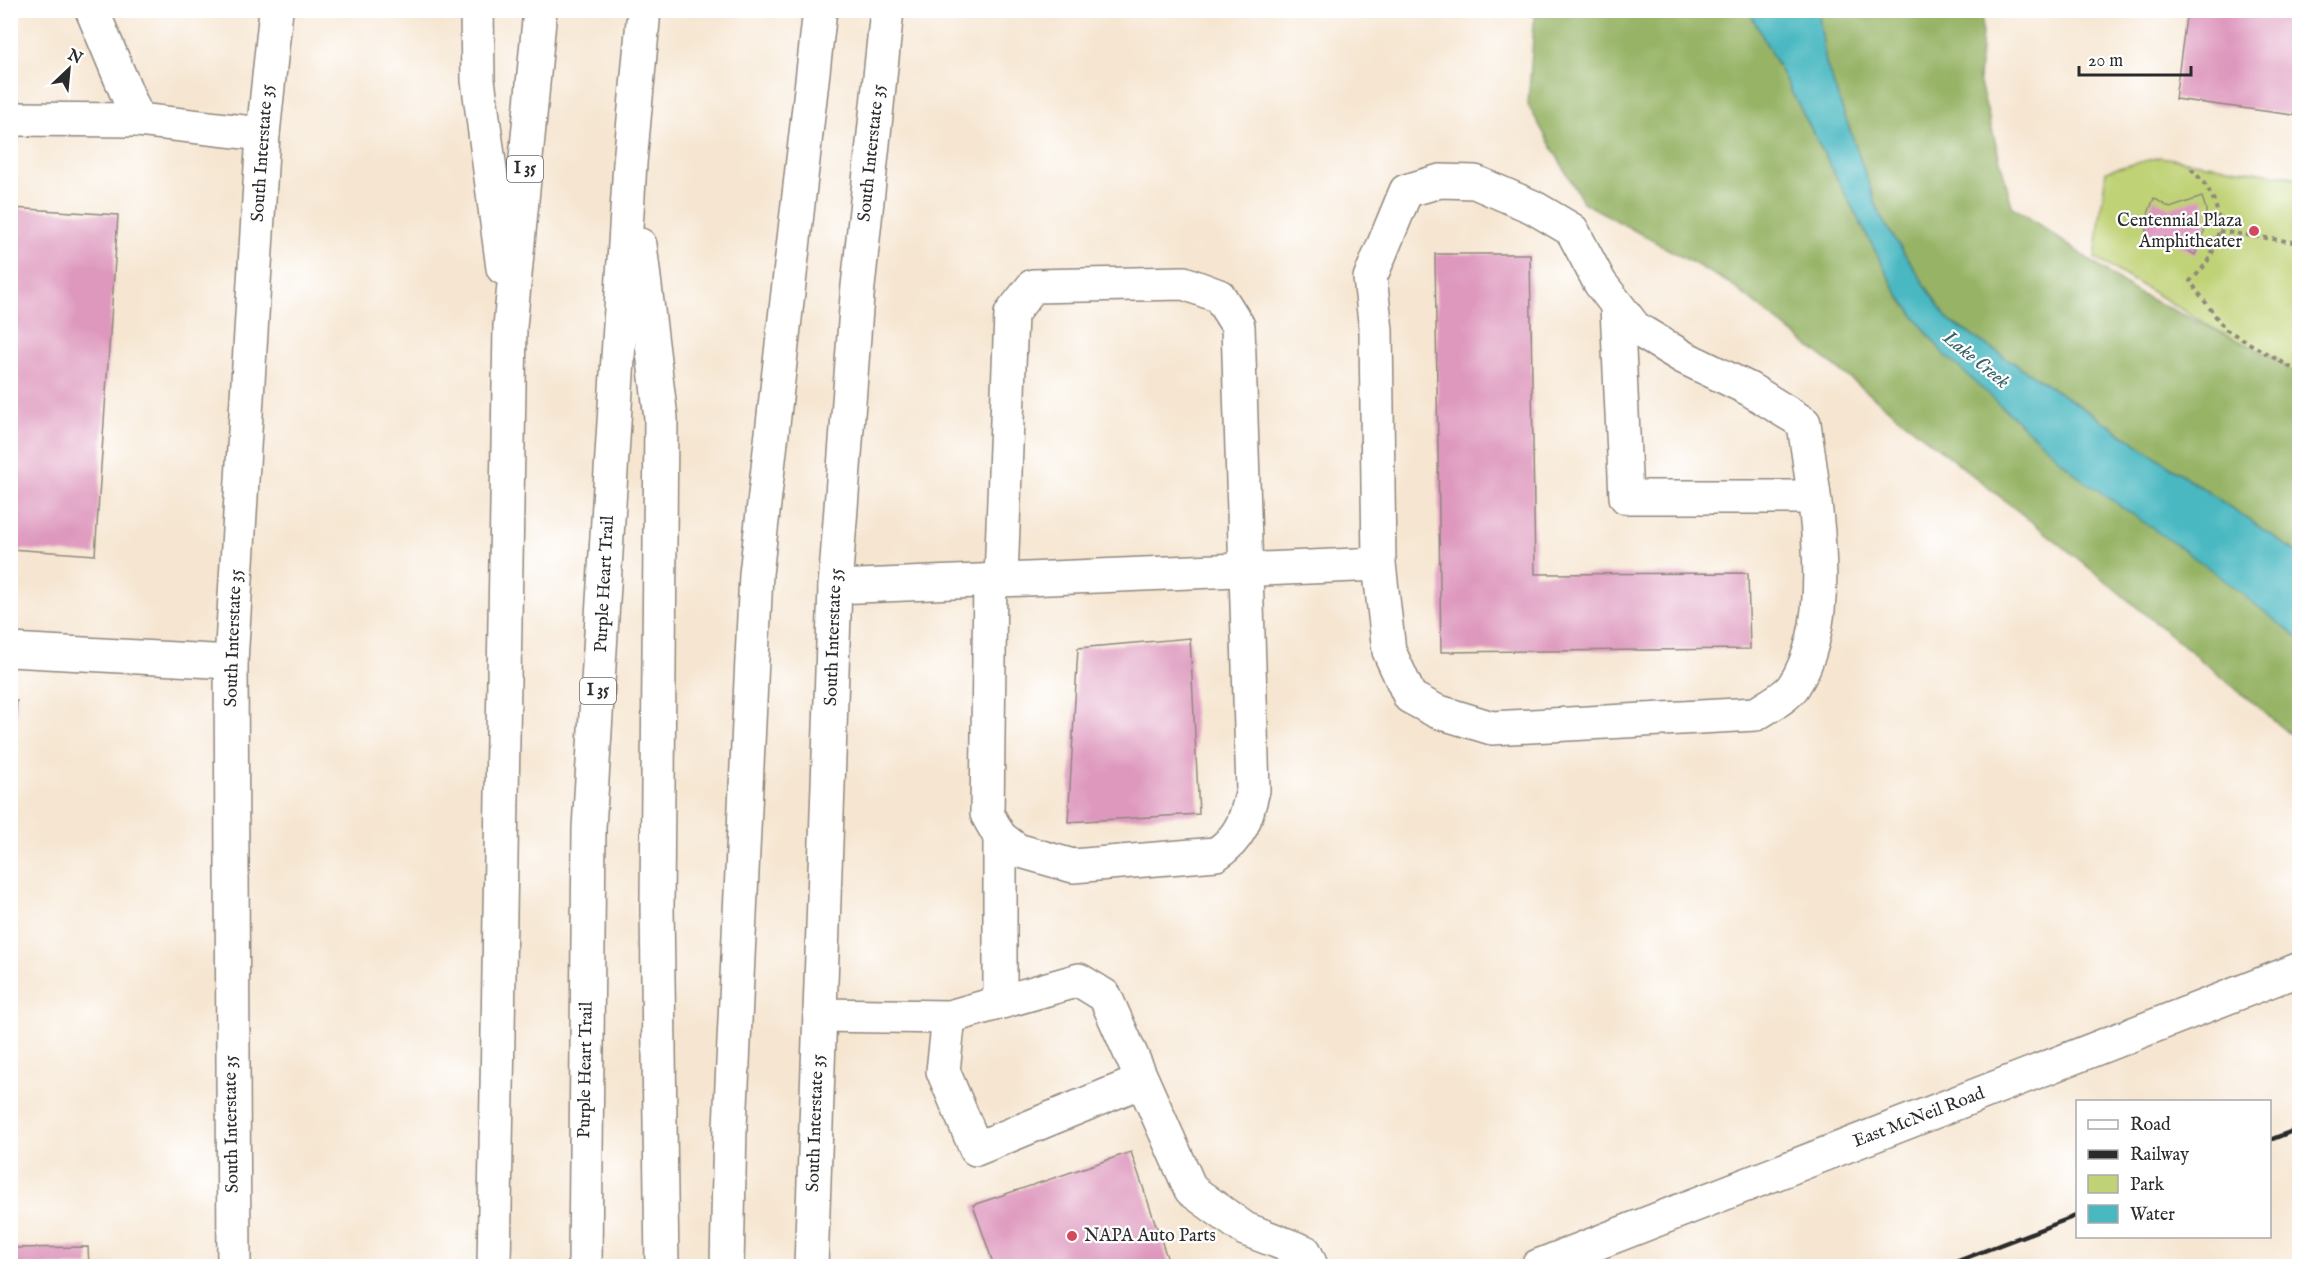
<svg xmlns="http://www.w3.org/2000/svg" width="2310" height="1277" font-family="'IM FELL English',serif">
<rect width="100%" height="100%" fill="#fff"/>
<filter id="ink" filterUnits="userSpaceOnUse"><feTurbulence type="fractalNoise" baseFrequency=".0167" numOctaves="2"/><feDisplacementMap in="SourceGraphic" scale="12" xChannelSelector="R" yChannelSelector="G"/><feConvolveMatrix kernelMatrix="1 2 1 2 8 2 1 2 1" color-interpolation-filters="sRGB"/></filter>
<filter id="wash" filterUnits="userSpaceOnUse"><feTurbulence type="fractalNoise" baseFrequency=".008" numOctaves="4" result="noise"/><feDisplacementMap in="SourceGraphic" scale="24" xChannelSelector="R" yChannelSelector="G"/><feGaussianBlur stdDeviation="1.35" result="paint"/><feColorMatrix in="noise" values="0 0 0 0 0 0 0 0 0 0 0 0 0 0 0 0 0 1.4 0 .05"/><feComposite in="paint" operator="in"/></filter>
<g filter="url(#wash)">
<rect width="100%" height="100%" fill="#f6e6d1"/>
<polygon fill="#bfd275" stroke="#757e50" stroke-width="1.5" points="2160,157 2299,178 2299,379 2095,258 2106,171"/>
<g fill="#97b466" stroke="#617048" stroke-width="1.5">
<polygon points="1535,11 1749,11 1899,296 1942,352 2299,639 2299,741 2065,548 1729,283 1583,202 1528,105"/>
<polygon points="1818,11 1983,11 1979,80 2012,206 2137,293 2277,359 2299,378 2299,554 2118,431 1948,320 1881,218 1826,63"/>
</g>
<polygon fill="#49b8c1" stroke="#3a7276" stroke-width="1.5" points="1749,11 1818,11 1826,63 1881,218 1948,320 2118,431 2299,554 2299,639 2213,571 2079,477 1942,352 1899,296"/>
<g id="blocks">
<g fill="#de98bd">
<polygon points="2187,10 2300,10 2300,116 2175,99"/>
<polygon points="2202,197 2206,209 2206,226 2195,255 2166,237 2146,244 2146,219 2154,198 2170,208"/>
<polygon points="12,208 118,215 95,555 10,549"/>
<polygon points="1435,254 1530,254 1535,574 1748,573 1750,649 1441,652"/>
<polygon points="1190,638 1199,814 1068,822 1078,648"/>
<polygon points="10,700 17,701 14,734 10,734"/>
<polygon points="1131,1152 1170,1266 994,1266 973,1205"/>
<polygon points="88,1247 89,1266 15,1266 14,1248"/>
</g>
</g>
</g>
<g filter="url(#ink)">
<use href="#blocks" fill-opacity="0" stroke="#90887e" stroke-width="1.5"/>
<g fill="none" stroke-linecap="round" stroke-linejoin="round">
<defs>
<g id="minor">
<polyline points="92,10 138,120"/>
<polyline points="10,119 138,120 263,134"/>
<polyline points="1617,308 1626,497 1813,497"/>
<path d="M990,580L987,814L1000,837L1017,850L1073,866L1216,854C1241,838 1246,819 1253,790L1238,326L1219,296L1184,283L1033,286L1011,314L1001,579"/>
<path d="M835,587L1379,564L1389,651L1410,697L1436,711L1492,728L1756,714C1766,707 1785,698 1793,687C1839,619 1814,500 1804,423L1749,389L1683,357L1635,328L1600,283L1572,230L1533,207L1475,182L1440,181L1406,191L1370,278L1376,330L1379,564"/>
<polyline points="10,650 231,662"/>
<polyline points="1000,1002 1000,837"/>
<polyline points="820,1015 949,1017 1079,980 1105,996 1191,1190 1245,1229 1305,1252 1311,1266"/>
<polyline points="949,1017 943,1071 976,1149 1142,1081"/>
<polyline points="1538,1266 2300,969"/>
</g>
<g id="major">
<polyline points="234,1266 231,662 263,134 276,10"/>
<polyline points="811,1266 835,587 857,296 887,10"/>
</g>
<g id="highway">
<polyline points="477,10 478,80 503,268"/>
<polyline points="640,245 661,418 657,907 662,1266"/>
<polyline points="494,1266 510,327 540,10"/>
<polyline points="585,1266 589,828 630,163 644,10"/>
<polyline points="727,1266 730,1127 756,574 820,10"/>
</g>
</defs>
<use href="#minor" stroke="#90887e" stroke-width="36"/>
<use href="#major" stroke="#90887e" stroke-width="36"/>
<use href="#highway" stroke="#90887e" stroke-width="36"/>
<g stroke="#90887e" stroke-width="4" stroke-dasharray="4.5 4.5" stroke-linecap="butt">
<path d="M2191,169C2228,203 2228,248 2190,281L2225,329L2295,370H2300"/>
<polyline points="2219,231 2300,243"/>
</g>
<use href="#minor" stroke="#fff" stroke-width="33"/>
<use href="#major" stroke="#fff" stroke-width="33"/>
<use href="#highway" stroke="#fff" stroke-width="33"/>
<g stroke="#2b2b2b" stroke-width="4.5">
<polyline points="2270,1140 2300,1128"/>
<polyline points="1945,1266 2078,1215"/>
</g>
</g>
</g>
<g fill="#d1495b" stroke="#fff" stroke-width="2">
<circle cx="2254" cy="231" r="6"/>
<circle cx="1072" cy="1236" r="6"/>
</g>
<g text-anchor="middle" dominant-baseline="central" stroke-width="4.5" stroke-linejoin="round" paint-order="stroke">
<g fill="#fff" stroke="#6b6b6b" stroke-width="1.5">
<rect x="507" y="156" width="36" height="26" rx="4.5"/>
<rect x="580" y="678" width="36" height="26" rx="4.5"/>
</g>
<g font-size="16" font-weight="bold" fill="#2b2b2b">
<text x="525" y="169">I 35</text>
<text x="598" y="691">I 35</text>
</g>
<g font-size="18" fill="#2b2b2b" stroke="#fff">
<text transform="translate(263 153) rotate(-86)">South Interstate 35</text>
<text transform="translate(872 153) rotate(-84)">South Interstate 35</text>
<text transform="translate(605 584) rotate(-87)">Purple Heart Trail</text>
<text transform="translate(834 637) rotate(-88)">South Interstate 35</text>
<text transform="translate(234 638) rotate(-88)">South Interstate 35</text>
<text transform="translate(586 1070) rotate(-89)">Purple Heart Trail</text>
<text transform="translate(1919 1118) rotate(-21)">East McNeil Road</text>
<text transform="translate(816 1123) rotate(-88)">South Interstate 35</text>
<text transform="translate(232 1124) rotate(-91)">South Interstate 35</text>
</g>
<g font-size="18" fill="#2b2b2b" stroke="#fff" text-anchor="end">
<text x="2242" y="221">Centennial Plaza<tspan x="2242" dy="21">Amphitheater</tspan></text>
<text x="1084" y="1236" text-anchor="start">NAPA Auto Parts</text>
</g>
<g font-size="20" font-style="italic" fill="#376367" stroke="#fff">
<text transform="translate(1976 360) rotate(39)">Lake Creek</text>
</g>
</g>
<rect width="2310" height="1277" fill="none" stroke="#fff" stroke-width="36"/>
<rect x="2076" y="1100" width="195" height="138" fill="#ffffff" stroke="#aaaaaa" stroke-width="1.5"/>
<rect x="2088" y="1120" width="30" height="9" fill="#ffffff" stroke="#aaaaaa" stroke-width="1.5"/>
<text x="2130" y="1130" font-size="18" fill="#2b2b2b">Road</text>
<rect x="2088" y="1150" width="30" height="9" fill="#2b2b2b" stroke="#aaaaaa" stroke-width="1.5"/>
<text x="2130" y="1160" font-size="18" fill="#2b2b2b">Railway</text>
<rect x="2088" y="1175" width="30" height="18" fill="#bfd275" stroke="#aaaaaa" stroke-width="1.5"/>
<text x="2130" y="1190" font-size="18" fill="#2b2b2b">Park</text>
<rect x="2088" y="1205" width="30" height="18" fill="#49b8c1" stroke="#aaaaaa" stroke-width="1.5"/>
<text x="2130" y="1220" font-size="18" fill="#2b2b2b">Water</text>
<g transform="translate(69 69) rotate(26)" stroke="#ffffff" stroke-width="4.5" paint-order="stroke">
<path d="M0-4.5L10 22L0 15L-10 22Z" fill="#2b2b2b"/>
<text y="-9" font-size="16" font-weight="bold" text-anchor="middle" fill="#2b2b2b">N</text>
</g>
<path d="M2079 66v9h112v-9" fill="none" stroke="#2b2b2b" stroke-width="3"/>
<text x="2088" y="66" font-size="18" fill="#2b2b2b" stroke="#ffffff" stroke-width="4.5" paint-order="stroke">20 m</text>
</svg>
